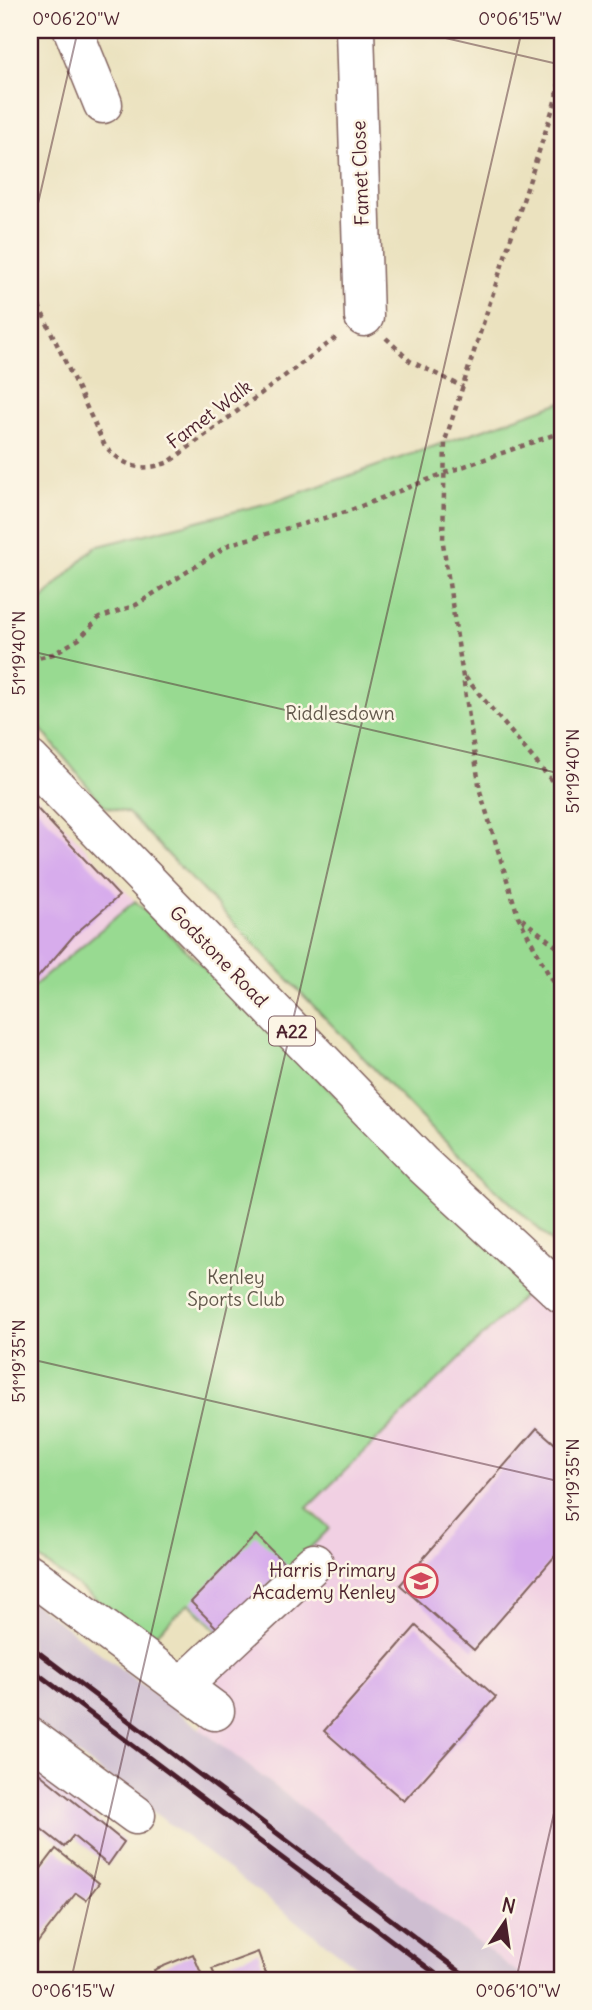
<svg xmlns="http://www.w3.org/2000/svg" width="592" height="2010" font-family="Delius,sans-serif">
<rect width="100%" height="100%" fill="#fcf5e5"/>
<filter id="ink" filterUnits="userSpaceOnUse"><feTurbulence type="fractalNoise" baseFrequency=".0143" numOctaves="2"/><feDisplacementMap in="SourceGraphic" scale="14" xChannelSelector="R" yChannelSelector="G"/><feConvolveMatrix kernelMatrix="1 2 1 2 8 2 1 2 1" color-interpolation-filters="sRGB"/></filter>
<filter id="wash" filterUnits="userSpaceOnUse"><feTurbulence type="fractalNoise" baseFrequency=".00686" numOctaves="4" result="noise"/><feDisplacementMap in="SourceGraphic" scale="28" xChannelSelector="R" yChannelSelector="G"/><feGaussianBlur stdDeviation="1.57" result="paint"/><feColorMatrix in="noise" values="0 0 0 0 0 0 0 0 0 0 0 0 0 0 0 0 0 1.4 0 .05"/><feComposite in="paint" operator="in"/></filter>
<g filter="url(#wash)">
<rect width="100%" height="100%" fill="#ebe2bf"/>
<g fill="#f1d0e3">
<polygon points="30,789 135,901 30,989"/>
<polygon points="533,1287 562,1315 562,1980 527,1980 199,1728 221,1705 215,1694 226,1634 331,1528 307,1505"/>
</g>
<polygon fill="#cebed1" points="30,1600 199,1728 527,1980 374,1980 30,1718"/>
<g fill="#98da91" stroke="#717c5e" stroke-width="2">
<polygon points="562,402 562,1251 432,1129 128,813 104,806 30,716 30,611 95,547 276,501"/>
<polygon points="135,901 533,1287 307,1508 330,1528 222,1636 189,1603 151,1639 30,1552 30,989"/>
</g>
<g id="blocks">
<g fill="#d7acec">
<polygon points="30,801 119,896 75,934 33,983 30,979"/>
<polygon points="537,1428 562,1450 562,1548 474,1650 400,1585"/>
<polygon points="256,1535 287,1566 222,1633 191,1602"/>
<polygon points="416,1626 496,1697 404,1801 324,1731"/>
<polygon points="30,1766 124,1842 108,1865 73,1836 64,1847 30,1820"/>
<polygon points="56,1849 99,1883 86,1900 76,1893 32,1950 30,1948 30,1883"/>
<polygon points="258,1952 268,1980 217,1980 212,1969"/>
<polygon points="193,1954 204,1980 158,1980 154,1970"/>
</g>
</g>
</g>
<g filter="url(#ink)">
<use href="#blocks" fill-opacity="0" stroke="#82635f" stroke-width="2"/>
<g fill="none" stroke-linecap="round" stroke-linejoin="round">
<defs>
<g id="minor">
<polyline points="73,30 103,104"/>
<polyline points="355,30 364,317"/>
<polyline points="30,1574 215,1711"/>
<polyline points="182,1686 314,1563"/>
<polyline points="30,1737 136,1815"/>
</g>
<polyline id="highway" points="30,760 422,1164 562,1294"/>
</defs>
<use href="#minor" stroke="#82635f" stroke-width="41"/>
<use href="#highway" stroke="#82635f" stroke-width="41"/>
<g stroke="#82635f" stroke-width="4.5" stroke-dasharray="5 5" stroke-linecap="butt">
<polyline points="562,72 554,105 445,441 443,543 480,791 518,916 562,1000"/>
<path d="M30,287L105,446C125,467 141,473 169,462L337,337"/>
<polyline points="386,338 410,361 463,387"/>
<polyline points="30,660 53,654 79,639 99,618 136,605 230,544 346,512 445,473 562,432"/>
<polyline points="465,677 562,793"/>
<polyline points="522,919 562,951"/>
</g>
<use href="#minor" stroke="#fff" stroke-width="38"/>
<use href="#highway" stroke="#fff" stroke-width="38"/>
<g stroke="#4a1f2b" stroke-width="5">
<polyline points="30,1646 471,1980"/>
<polyline points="30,1668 444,1980"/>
</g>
</g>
</g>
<path fill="none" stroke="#4a1f2b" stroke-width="2" stroke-opacity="0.45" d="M411,30L562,65M30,238L78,30M30,651L562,774M30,1359L562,1482M71,1980L522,30M516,1980L562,1778"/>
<defs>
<symbol id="school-ring" viewBox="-11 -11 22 22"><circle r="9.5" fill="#fcf5e5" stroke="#d1495b" stroke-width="1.5"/><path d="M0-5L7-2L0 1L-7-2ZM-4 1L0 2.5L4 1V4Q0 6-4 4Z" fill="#d1495b"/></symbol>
</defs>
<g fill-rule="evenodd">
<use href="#school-ring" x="402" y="1562" width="38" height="38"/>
</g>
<g text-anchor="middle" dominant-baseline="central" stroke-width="5" stroke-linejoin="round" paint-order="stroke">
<rect fill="#fcf5e5" stroke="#7f5f63" stroke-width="2" x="269" y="1016.5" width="46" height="29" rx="5"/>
<g font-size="18" font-weight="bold" fill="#4a1f2b">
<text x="292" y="1031">A22</text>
</g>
<g font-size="19" fill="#4a1f2b" stroke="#fcf5e5">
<text transform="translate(360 173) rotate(-92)">Famet Close</text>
<text transform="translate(209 414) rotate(-37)">Famet Walk</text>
<text transform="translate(219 956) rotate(46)">Godstone Road</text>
</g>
<g font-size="19" fill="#61574a" stroke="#fcf5e5">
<text x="340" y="713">Riddlesdown</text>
<text x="236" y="1277">Kenley<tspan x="236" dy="22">Sports Club</tspan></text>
</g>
<g font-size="19" fill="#4a1f2b" stroke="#fcf5e5" text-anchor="end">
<text x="396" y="1570">Harris Primary<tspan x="396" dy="22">Academy Kenley</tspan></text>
</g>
</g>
<rect width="592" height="2010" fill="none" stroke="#fcf5e5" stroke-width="77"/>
<g transform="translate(505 1922) rotate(13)" stroke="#fcf5e5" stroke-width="5" paint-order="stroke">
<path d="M0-5L12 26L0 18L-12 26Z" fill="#4a1f2b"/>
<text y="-10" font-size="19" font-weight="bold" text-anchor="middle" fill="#4a1f2b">N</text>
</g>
<rect x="38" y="38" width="516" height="1934" fill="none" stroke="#4a1f2b" stroke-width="2.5"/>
<g font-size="18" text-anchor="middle" fill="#4a1f2b">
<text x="76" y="25">0°06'20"W</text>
<text x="520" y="25">0°06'15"W</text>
<text transform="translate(19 653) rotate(-90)" y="6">51°19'40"N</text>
<text transform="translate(573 771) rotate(-90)" y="6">51°19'40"N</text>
<text transform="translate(19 1361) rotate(-90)" y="6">51°19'35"N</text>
<text transform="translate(573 1480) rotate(-90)" y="6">51°19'35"N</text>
<text x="73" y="1997">0°06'15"W</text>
<text x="518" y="1997">0°06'10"W</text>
</g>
</svg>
